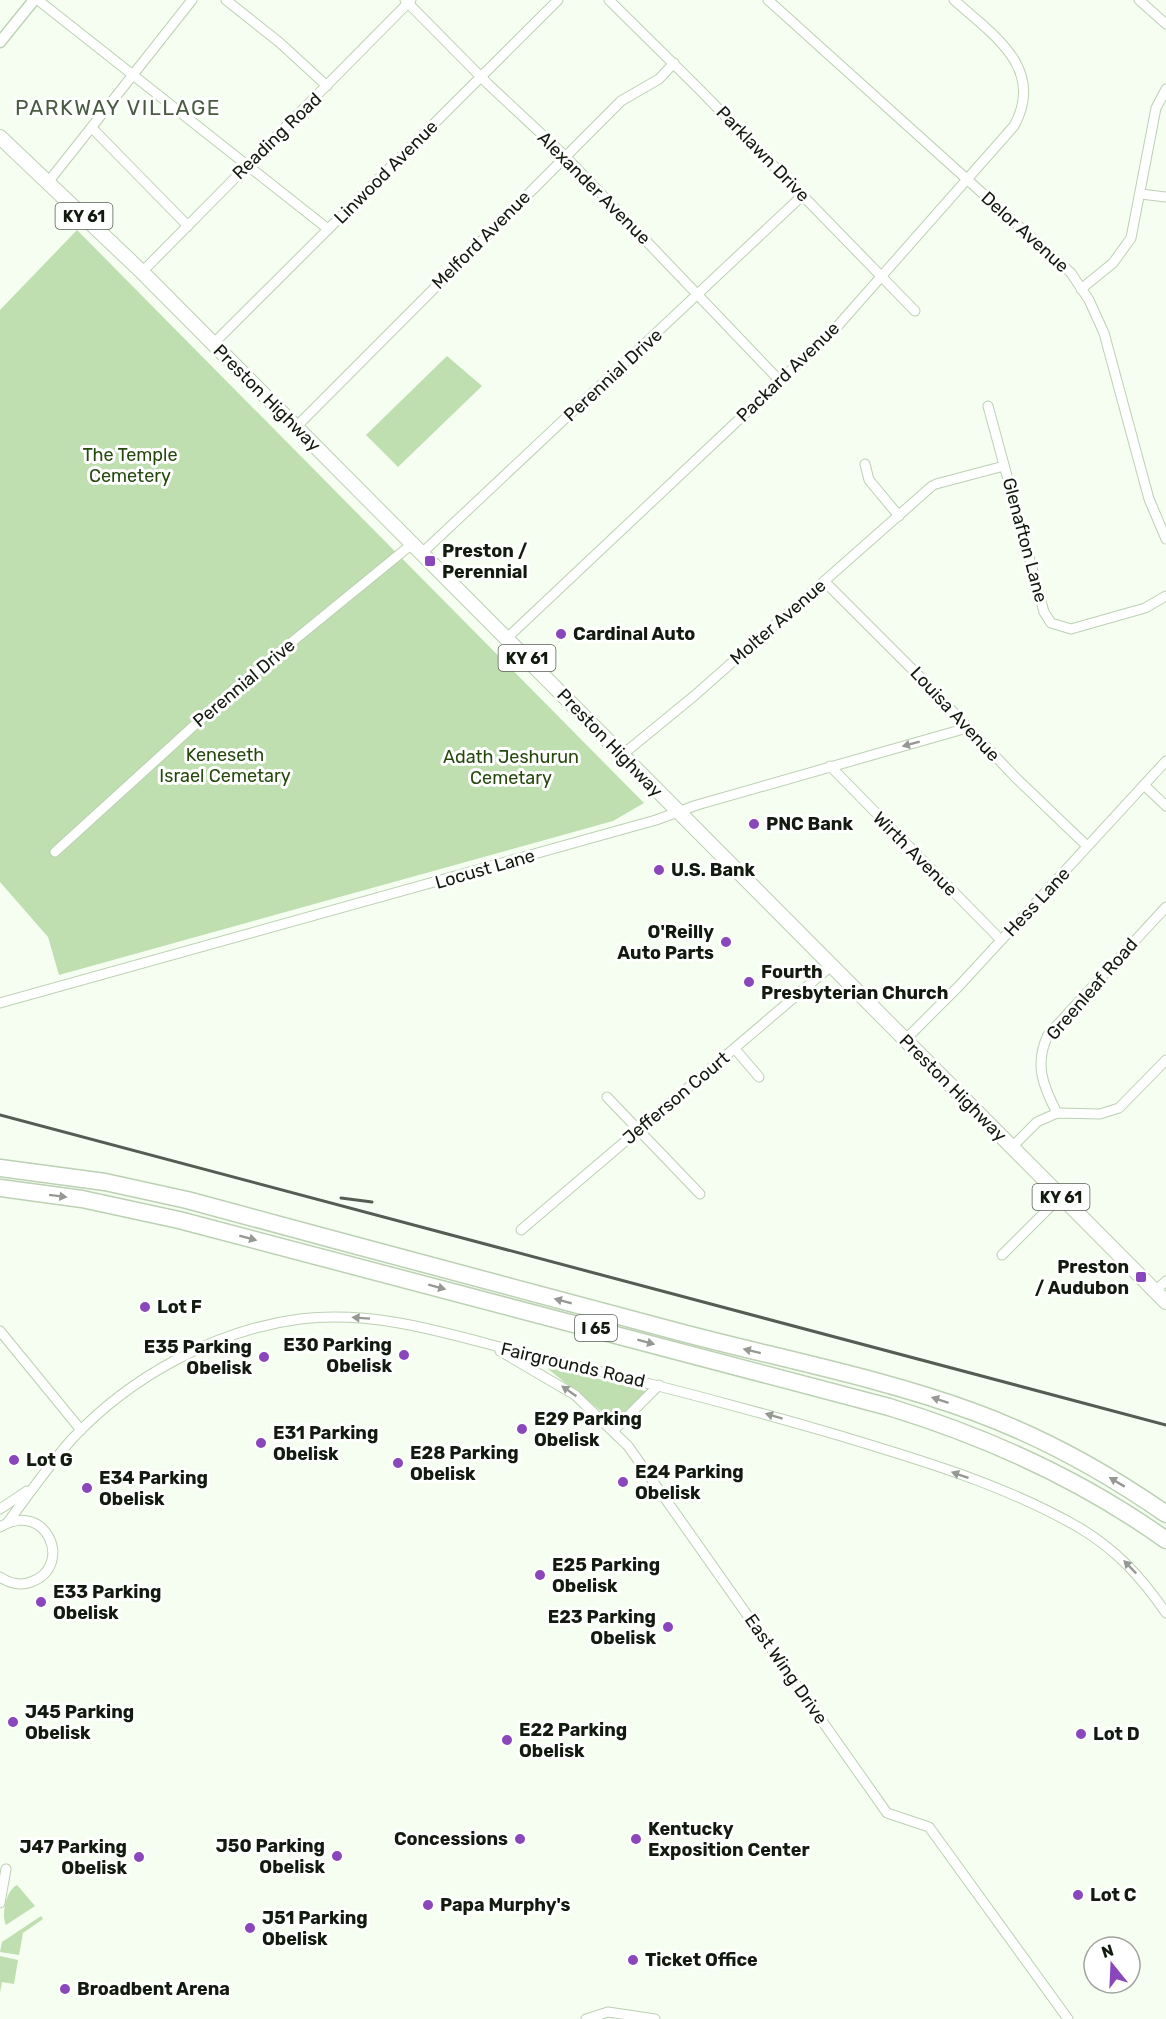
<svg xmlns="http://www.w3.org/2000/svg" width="1166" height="2019" font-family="Rubik,sans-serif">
<rect width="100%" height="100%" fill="#f6fef2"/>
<g fill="#bfdfb0">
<polygon points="77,230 644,803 613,821 59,975 48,937 0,882 0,310"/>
<polygon points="447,356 482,386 398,467 366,435"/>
<polygon points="550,1366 645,1391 645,1394 621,1416 611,1419 548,1369"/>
<path d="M17,1885L35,1906L6,1925C1,1915 6,1890 17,1885Z"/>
<polygon points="41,1916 43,1919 23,1933 19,1955 0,1952 2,1942"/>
<polygon points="0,1956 18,1960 14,1984 2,1982 0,1993"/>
</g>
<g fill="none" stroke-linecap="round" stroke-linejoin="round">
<defs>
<g id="minor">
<polyline points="38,0 328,229"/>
<polyline points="226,0 279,42 327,86"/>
<polyline points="405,0 488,84 565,156 780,381"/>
<polyline points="609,0 699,89 915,311"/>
<polyline points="768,0 1071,273 1089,300 1104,333 1149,499 1166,539"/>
<polyline points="1139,0 1166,24"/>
<polyline points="92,128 188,226"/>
<polyline points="49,181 192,0"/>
<polyline points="1141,194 1166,197"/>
<polyline points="142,272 411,0"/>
<polyline points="1081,289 1113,263 1131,238 1156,108 1166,89"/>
<polyline points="213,344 558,0"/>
<polyline points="988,406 1044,612 1051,623 1071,629 1145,608 1166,596"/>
<polyline points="296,427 621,101 659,79 674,63"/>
<polyline points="865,464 869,480 899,516"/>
<polyline points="936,484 1004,466"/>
<polyline points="422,553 803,195"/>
<polyline points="824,581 921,678 1015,777 1087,846"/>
<path d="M507,638L835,329L1014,126C1046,68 992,34 954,0"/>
<polyline points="622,755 694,696 932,486"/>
<polyline points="830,766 1001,940"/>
<polyline points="1144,785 1166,806"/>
<polyline points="55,852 232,691 412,544"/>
<polyline points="0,1003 656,820 697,805 967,728"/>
<polyline points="905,1040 959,986 1166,761"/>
<polyline points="735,1049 759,1077"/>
<polyline points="607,1097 700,1194"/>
<path d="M1057,1113C1043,1086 1034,1064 1048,1035L1166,907"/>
<polyline points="1012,1147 1037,1122 1057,1113 1100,1114 1119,1108 1166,1060"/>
<polyline points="521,1230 831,966"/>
<polyline points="1002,1255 1061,1196"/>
<polyline points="1155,1291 1166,1281"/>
<polyline points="0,1331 81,1430"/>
<polyline points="500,1351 575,1395 628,1446 887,1813 929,1827 1068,2019"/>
<polyline points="614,1430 659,1385"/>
<polyline points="0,1509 27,1491"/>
<path d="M8,1522C29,1494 49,1465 72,1439C130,1377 215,1330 300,1319C385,1309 462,1339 543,1358C643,1381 742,1407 841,1436C921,1460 1005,1485 1078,1527C1116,1549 1142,1578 1166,1613"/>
<path d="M0,1527C46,1499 75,1566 31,1582C20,1586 9,1583 0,1577"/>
<polyline points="0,1903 6,1869"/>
<polyline points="586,2019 608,2012 655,2019"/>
</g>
<polyline id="tertiary" points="0,42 34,0"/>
<polyline id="primary" points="0,137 142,272 1166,1302"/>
<g id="motorway">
<path d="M0,1168L105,1182L187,1200C351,1244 515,1289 679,1332C777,1358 878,1377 974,1412C1042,1437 1107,1473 1166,1514"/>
<path d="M0,1188L82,1199L179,1220L889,1407C987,1437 1082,1480 1166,1540"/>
</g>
</defs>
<use href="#minor" stroke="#bcd0b3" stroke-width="11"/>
<use href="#tertiary" stroke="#bcd0b3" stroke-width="13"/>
<use href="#primary" stroke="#bcd0b3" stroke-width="16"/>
<use href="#motorway" stroke="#bcd0b3" stroke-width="19"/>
<use href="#minor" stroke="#fff" stroke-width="9"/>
<use href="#tertiary" stroke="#fff" stroke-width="10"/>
<use href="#primary" stroke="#fff" stroke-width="14"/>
<use href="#motorway" stroke="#fff" stroke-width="16"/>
<g stroke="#555c51" stroke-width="3">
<polyline points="0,1115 1166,1425"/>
<polyline points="341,1198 372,1202"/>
</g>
</g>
<defs><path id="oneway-solid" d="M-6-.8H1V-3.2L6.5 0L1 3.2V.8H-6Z" transform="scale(1.5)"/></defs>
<g fill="#959893">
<use href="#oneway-solid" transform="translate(911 744) rotate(165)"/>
<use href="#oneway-solid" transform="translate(58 1196) rotate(7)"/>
<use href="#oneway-solid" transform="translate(248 1238) rotate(15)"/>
<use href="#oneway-solid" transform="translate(437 1287) rotate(15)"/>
<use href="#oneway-solid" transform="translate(563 1301) rotate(-165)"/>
<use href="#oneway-solid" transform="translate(361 1318) rotate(-176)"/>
<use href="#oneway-solid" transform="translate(646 1342) rotate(15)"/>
<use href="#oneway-solid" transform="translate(752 1351) rotate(-166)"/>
<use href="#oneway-solid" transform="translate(569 1391) rotate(-145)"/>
<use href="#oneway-solid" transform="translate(940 1400) rotate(-162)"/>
<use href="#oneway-solid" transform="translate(774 1416) rotate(-163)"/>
<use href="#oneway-solid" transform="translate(960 1475) rotate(-161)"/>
<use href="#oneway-solid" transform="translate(1117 1482) rotate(-149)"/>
<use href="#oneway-solid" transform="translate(1130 1567) rotate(-134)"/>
</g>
<g fill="#8a47bb" stroke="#fff" stroke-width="2">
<rect x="424" y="555" width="12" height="12" rx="3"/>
<circle cx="561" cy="634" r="6"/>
<circle cx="754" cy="824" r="6"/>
<circle cx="659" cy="870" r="6"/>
<circle cx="726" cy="942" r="6"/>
<circle cx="749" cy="982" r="6"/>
<rect x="1135" y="1271" width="12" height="12" rx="3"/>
<circle cx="145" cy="1307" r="6"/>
<circle cx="404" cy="1355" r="6"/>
<circle cx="264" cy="1357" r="6"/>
<circle cx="522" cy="1429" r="6"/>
<circle cx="261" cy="1443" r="6"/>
<circle cx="14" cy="1460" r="6"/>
<circle cx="398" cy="1463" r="6"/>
<circle cx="623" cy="1482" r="6"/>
<circle cx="87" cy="1488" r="6"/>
<circle cx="540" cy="1575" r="6"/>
<circle cx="41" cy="1602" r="6"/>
<circle cx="668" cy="1627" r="6"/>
<circle cx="13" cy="1722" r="6"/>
<circle cx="1081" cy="1734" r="6"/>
<circle cx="507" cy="1740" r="6"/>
<circle cx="520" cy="1839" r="6"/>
<circle cx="636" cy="1839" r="6"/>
<circle cx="337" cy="1856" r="6"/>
<circle cx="139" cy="1857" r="6"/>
<circle cx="1078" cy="1895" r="6"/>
<circle cx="428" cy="1905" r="6"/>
<circle cx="250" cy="1928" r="6"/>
<circle cx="633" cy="1960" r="6"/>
<circle cx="65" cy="1989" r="6"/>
</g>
<g text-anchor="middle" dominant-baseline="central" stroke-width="6" stroke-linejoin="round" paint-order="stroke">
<g fill="#fff" stroke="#5a5f57" stroke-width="1.5">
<rect x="55.5" y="203" width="57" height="26" rx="4.5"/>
<rect x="498.5" y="645" width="57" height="26" rx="4.5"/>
<rect x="1032.5" y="1184" width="57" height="26" rx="4.5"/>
<rect x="575" y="1315" width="42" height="26" rx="4.5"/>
</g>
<g font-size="16" font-weight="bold" fill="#131a0f">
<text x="84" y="216">KY 61</text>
<text x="527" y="658">KY 61</text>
<text x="1061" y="1197">KY 61</text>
<text x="596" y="1328">I 65</text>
</g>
<g font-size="18" fill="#131a0f" stroke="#fff">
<text transform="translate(277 136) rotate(-44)">Reading Road</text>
<text transform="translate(763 154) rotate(46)">Parklawn Drive</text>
<text transform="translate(386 172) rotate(-45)">Linwood Avenue</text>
<text transform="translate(594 188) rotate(45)">Alexander Avenue</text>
<text transform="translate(1025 232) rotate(42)">Delor Avenue</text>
<text transform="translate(481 240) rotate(-45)">Melford Avenue</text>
<text transform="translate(788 372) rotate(-44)">Packard Avenue</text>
<text transform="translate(613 375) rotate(-43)">Perennial Drive</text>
<text transform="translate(267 398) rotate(45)">Preston Highway</text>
<text transform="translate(1025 540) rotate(75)">Glenafton Lane</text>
<text transform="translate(778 622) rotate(-41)">Molter Avenue</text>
<text transform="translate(244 683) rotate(-40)">Perennial Drive</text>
<text transform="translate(955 714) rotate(47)">Louisa Avenue</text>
<text transform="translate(610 743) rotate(46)">Preston Highway</text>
<text transform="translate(915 854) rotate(45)">Wirth Avenue</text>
<text transform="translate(485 869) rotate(-16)">Locust Lane</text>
<text transform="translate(1037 902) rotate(-47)">Hess Lane</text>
<text transform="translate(1092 989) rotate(-49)">Greenleaf Road</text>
<text transform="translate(953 1088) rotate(45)">Preston Highway</text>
<text transform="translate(676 1098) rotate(-40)">Jefferson Court</text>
<text transform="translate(573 1365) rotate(13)">Fairgrounds Road</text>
<text transform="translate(786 1669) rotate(55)">East Wing Drive</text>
</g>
<g font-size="18" fill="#25490d" stroke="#fff">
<text x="130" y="455">The Temple<tspan x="130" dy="21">Cemetery</tspan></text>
<text x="225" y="755">Keneseth<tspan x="225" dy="21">Israel Cemetary</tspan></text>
<text x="511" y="757">Adath Jeshurun<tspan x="511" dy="21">Cemetary</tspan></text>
</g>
<g font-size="18" font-weight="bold" fill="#131a0f" stroke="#fff" text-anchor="start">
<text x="442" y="551">Preston /<tspan x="442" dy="21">Perennial</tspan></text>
<text x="573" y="634">Cardinal Auto</text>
<text x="766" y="824">PNC Bank</text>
<text x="671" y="870">U.S. Bank</text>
<text x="714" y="932" text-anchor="end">O'Reilly<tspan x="714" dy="21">Auto Parts</tspan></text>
<text x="761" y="972">Fourth<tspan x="761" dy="21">Presbyterian Church</tspan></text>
<text x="1129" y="1267" text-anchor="end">Preston<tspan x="1129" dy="21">/ Audubon</tspan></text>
<text x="157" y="1307">Lot F</text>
<text x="392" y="1345" text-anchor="end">E30 Parking<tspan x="392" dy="21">Obelisk</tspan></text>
<text x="252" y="1347" text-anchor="end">E35 Parking<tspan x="252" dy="21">Obelisk</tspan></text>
<text x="534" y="1419">E29 Parking<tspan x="534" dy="21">Obelisk</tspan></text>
<text x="273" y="1433">E31 Parking<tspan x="273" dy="21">Obelisk</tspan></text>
<text x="410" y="1453">E28 Parking<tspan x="410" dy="21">Obelisk</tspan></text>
<text x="26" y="1460">Lot G</text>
<text x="635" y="1472">E24 Parking<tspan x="635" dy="21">Obelisk</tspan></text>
<text x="99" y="1478">E34 Parking<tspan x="99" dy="21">Obelisk</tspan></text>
<text x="552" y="1565">E25 Parking<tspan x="552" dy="21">Obelisk</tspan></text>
<text x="53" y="1592">E33 Parking<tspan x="53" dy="21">Obelisk</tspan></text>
<text x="656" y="1617" text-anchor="end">E23 Parking<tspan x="656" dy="21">Obelisk</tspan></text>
<text x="25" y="1712">J45 Parking<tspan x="25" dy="21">Obelisk</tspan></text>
<text x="519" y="1730">E22 Parking<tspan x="519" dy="21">Obelisk</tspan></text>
<text x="1093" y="1734">Lot D</text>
<text x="648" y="1829">Kentucky<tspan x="648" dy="21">Exposition Center</tspan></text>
<text x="508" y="1839" text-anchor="end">Concessions</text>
<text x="325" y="1846" text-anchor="end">J50 Parking<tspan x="325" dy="21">Obelisk</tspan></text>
<text x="127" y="1847" text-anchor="end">J47 Parking<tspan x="127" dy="21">Obelisk</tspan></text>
<text x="1090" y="1895">Lot C</text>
<text x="440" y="1905">Papa Murphy's</text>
<text x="262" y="1918">J51 Parking<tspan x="262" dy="21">Obelisk</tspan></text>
<text x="645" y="1960">Ticket Office</text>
<text x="77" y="1989">Broadbent Arena</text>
</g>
<g font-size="21" letter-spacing="1.5" fill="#4a5b42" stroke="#fff">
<text x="118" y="107">PARKWAY VILLAGE</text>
</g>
</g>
<g transform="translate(1112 1965) rotate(342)"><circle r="28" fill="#ffffff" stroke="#a1a39f" stroke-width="1.5"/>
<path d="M0-4.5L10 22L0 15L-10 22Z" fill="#8a47bb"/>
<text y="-9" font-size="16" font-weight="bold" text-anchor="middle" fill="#131a0f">N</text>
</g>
</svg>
